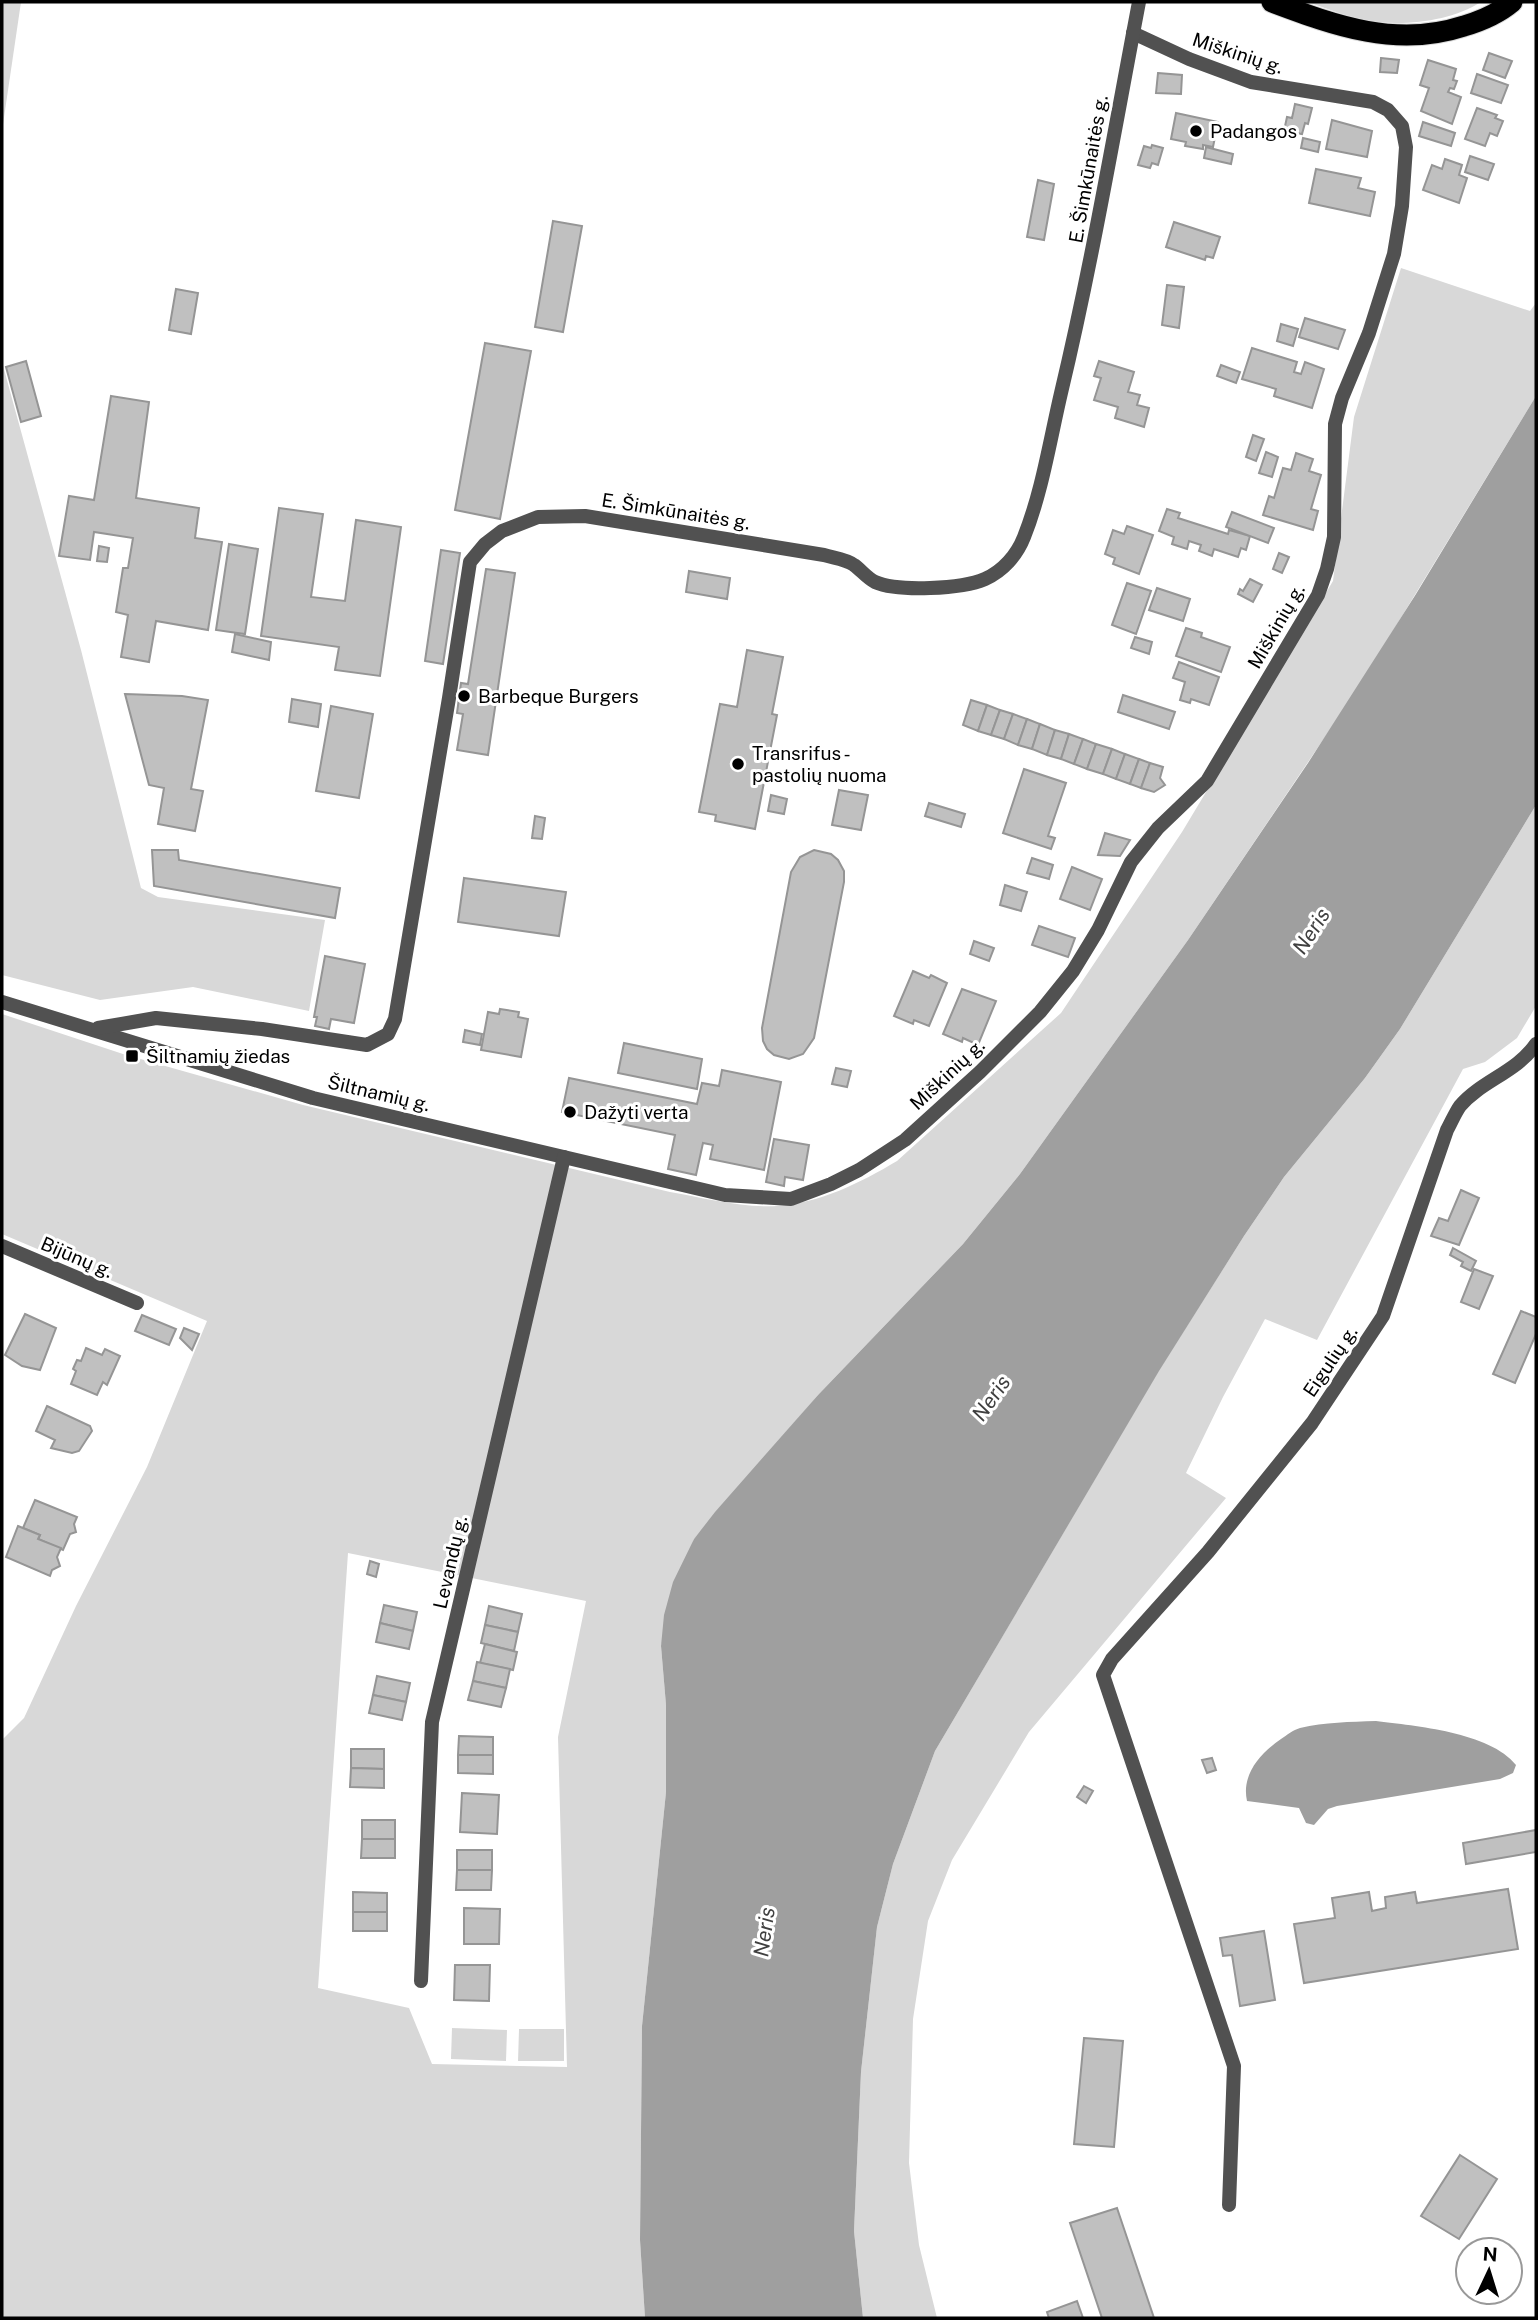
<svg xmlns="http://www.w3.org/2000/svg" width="1538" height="2320" font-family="'Public Sans',sans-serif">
<rect width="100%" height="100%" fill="#fff"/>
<g fill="#d8d8d8" fill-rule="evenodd">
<polygon points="2,2 21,2 2,131"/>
<path d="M1307,2H1481C1450,22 1400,27 1364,20C1345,16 1326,8 1307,2Z"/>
<path d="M1401,268L1530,311L1536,303V396L1360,685L1188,940L1020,1174L963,1244L818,1395L694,1539L661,1646L666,1705V1792L642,2026L640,2240L645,2318H2V1740L24,1718L76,1606L147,1467L207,1321L2,1234V1014L123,1054L303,1105L670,1192C704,1198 742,1208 777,1206C820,1203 860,1183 897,1161L1061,1013L1182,832L1333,581L1354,417ZM348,1553L586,1601L558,1737L567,2067L432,2064L409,2008L318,1988Z"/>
<polygon points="2,362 81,650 141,888 158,897 325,920 309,1011 193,987 100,1000 2,975"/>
<polygon points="1536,805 1536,1006 1517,1038 1485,1062 1463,1069 1317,1340 1265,1319 1223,1397 1186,1473 1226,1498 1029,1732 952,1860 928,1921 913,2019 909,2163 919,2245 937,2318 863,2318 854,2231 861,2072 877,1927 893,1864 935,1751 1159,1370 1244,1236 1284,1177 1365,1078 1400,1029"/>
<polygon points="452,2028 507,2030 506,2061 451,2059"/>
<polygon points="519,2029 564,2029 564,2061 518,2061"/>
</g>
<g fill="#9f9f9f">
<polygon points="1536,396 1536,805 1400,1029 1365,1078 1284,1177 1244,1236 1159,1371 935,1751 893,1864 877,1927 861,2072 854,2231 863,2318 645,2318 640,2240 642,2026 666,1792 666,1705 661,1646 664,1615 673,1582 694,1539 715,1512 818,1395 963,1244 1020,1174 1188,940 1308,763 1416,594"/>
<path d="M1376,1721C1415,1726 1490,1732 1516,1765L1513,1773L1500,1779L1337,1806L1328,1809L1314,1825L1306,1823L1299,1808L1247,1801C1241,1774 1261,1753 1281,1739C1287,1735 1293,1730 1300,1728C1325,1722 1350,1722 1376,1721Z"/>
</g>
<g fill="#c0c0c0" stroke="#959595" stroke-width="2">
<polygon points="1489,53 1512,61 1505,78 1483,70"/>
<polygon points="1381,58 1399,60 1397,73 1380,72"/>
<polygon points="1428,60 1456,69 1453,80 1457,81 1454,89 1450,88 1448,92 1461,97 1452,124 1421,111 1429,88 1420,85"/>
<polygon points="1158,73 1182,75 1181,94 1156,93"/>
<polygon points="1477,74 1508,85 1501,103 1471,93"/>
<polygon points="1295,104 1312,108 1308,124 1305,123 1302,134 1284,131 1287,117 1292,118"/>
<polygon points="1477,108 1497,115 1495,118 1503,121 1497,136 1490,133 1485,146 1465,139"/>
<polygon points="1176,113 1218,122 1213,147 1203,145 1203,149 1185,146 1186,142 1171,139"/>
<polygon points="1332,120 1372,131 1367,157 1326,149"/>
<polygon points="1423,122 1455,133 1451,146 1419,136"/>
<polygon points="1303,138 1320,142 1318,152 1301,148"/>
<polygon points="1152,145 1163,148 1158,165 1152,163 1150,168 1138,165 1144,146 1151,148"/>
<polygon points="1206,147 1233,154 1231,164 1204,158"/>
<polygon points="1470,156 1494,164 1488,180 1465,172"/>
<polygon points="1445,159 1462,165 1459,175 1467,178 1459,203 1423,190 1432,165 1442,169"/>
<polygon points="1316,169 1361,178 1358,188 1375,192 1370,216 1309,203"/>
<polygon points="1038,180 1054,184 1044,240 1027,237"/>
<polygon points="553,221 582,226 563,332 535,327"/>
<polygon points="1174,222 1220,237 1213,258 1206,256 1205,260 1166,247"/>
<polygon points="1167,285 1184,287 1179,328 1162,325"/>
<polygon points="176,289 198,293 191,334 169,330"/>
<polygon points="1305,318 1345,330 1338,349 1299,337"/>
<polygon points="1281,324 1298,329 1293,346 1277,341"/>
<polygon points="485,343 531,351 500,519 455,510"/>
<polygon points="1252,348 1297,362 1294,372 1301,374 1305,362 1324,369 1312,408 1274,396 1276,389 1242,379"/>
<polygon points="26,361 41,416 21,422 6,367"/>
<polygon points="1099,361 1134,372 1128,392 1140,395 1137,405 1149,408 1144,427 1115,418 1118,407 1094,400 1101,378 1094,376"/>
<polygon points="1221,365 1240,372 1236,383 1217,376"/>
<polygon points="111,396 149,402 136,498 199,508 195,538 222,542 208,630 156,621 149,662 121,657 128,615 116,612 123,568 128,568 133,538 94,532 90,560 59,556 69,496 94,500"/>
<polygon points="1253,435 1264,439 1256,461 1246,457"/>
<polygon points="1266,452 1278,457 1272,477 1259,473"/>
<polygon points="1296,453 1313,459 1309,471 1321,475 1311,509 1318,511 1313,530 1263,515 1269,496 1274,498 1283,468 1291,470"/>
<polygon points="279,508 323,514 311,597 345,601 356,520 401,527 380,676 335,670 339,647 261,636"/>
<polygon points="1167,509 1180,513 1178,518 1228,534 1229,530 1250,536 1246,550 1241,548 1238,557 1214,549 1212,556 1199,551 1201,545 1189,541 1187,549 1172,544 1174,537 1159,531"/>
<polygon points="1232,512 1274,528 1268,543 1226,527"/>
<polygon points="1127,526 1153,535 1139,574 1113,564 1115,558 1105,554 1113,530 1124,534"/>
<polygon points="229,544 258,549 245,634 216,630"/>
<polygon points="99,546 109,548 107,562 97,561"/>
<polygon points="441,550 460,553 443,664 425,661"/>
<polygon points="1279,553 1289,557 1282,573 1273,569"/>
<polygon points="486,569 515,573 488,755 457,750 463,714 457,713 461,683 468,684"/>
<polygon points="689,571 730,578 727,599 686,592"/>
<polygon points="1250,579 1262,585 1253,602 1238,594 1240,589 1243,591"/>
<polygon points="1127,583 1151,591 1136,634 1112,625"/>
<polygon points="1157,588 1190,599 1183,621 1149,610"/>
<polygon points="1186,628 1202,633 1201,637 1230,647 1221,672 1176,656"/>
<polygon points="235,634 271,642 269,660 232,652"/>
<polygon points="1135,637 1152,642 1149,654 1131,648"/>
<polygon points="747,650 783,657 772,714 777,715 755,829 715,821 716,815 699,812 720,704 737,707"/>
<polygon points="1179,662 1219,677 1209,705 1191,699 1190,703 1180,700 1185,682 1173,678"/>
<polygon points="125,694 182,696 208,700 191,789 203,791 195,831 158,824 164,788 149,785"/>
<polygon points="1123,695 1175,712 1169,729 1118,712"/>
<polygon points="292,699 321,704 318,727 289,722"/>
<polygon points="971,700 987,705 978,731 963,725"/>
<polygon points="987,705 1000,710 991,735 978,731"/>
<polygon points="331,706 373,714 359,798 316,791"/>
<polygon points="1000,710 1013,714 1004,739 991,735"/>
<polygon points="1013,714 1027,719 1018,745 1004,739"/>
<polygon points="1027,719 1040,724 1032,749 1018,745"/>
<polygon points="1040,724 1055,730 1047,755 1032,749"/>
<polygon points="1055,730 1069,734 1061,759 1047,755"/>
<polygon points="1069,734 1083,739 1074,764 1061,759"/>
<polygon points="1083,739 1096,744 1087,769 1074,764"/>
<polygon points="1096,744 1112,749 1103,774 1087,769"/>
<polygon points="1112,749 1125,754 1116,779 1103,774"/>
<polygon points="1125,754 1139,759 1130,784 1116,779"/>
<polygon points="1139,759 1150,763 1141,788 1130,784"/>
<polygon points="1150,763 1163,767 1160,778 1165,785 1154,792 1141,788"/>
<polygon points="1024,769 1066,783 1048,836 1055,838 1051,849 1003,833"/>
<polygon points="839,790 868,795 861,830 832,825"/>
<polygon points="771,795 787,799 784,814 768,811"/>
<polygon points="929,803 965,814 961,827 925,816"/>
<polygon points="535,816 545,818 542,839 532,838"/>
<polygon points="1105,833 1130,840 1120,856 1098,855"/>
<polygon points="152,850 178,850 179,860 340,888 335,918 154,886"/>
<polygon points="814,850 831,854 838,860 844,871 844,882 814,1038 803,1054 789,1059 774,1055 767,1049 763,1041 762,1028 791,872 800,857"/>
<polygon points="1032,858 1053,865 1049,879 1027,873"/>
<polygon points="1072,867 1102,879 1090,910 1060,899"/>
<polygon points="464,878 566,892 559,936 458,922"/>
<polygon points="1005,885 1027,892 1021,911 1000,905"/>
<polygon points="1039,926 1075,938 1068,957 1032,945"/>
<polygon points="974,941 994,948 989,961 970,954"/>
<polygon points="325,956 365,964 354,1023 331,1019 329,1029 315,1026 317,1017 314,1017"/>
<polygon points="913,971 929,978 931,975 947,983 929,1026 914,1020 913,1024 894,1016"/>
<polygon points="962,989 996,1001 978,1045 963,1038 962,1042 943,1034"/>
<polygon points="500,1009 519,1012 518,1017 528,1019 521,1057 481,1050 488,1012 499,1014"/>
<polygon points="465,1030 482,1034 480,1045 463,1042"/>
<polygon points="624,1043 702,1059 697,1089 618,1073"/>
<polygon points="836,1068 851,1071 847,1087 832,1084"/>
<polygon points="722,1070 781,1082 764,1170 710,1159 713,1145 703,1143 696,1175 668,1169 675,1135 562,1112 569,1078 697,1104 702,1083 719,1086"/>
<polygon points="774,1139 809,1145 803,1180 785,1177 784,1186 766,1182"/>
<polygon points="1461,1190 1479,1198 1459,1245 1431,1236 1439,1218 1448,1221"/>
<polygon points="1453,1248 1476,1261 1471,1271 1461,1266 1463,1262 1450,1255"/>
<polygon points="1474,1269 1493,1276 1479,1309 1461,1302"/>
<polygon points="1521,1311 1536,1317 1536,1334 1515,1383 1493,1374"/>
<polygon points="25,1314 56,1328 40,1370 22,1366 5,1355"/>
<polygon points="142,1315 176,1329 169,1345 135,1331"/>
<polygon points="184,1328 199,1334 192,1350 180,1338"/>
<polygon points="86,1348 102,1355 105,1349 120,1356 107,1385 103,1382 97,1395 71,1384 76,1371 73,1369 77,1360 81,1361"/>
<polygon points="47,1406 90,1426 92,1431 79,1451 72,1453 51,1448 55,1440 36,1431"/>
<polygon points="35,1500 77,1517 74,1524 76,1532 70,1534 63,1550 38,1539 40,1535 23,1528"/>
<polygon points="18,1526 40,1535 38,1539 61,1548 57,1557 60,1566 52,1570 50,1576 6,1557"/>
<polygon points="370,1561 379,1564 376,1577 367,1574"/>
<polygon points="384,1605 417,1612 413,1631 380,1623"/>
<polygon points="489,1606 522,1614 518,1632 485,1625"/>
<polygon points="380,1623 413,1631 409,1649 376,1642"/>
<polygon points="485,1625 518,1632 514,1651 481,1643"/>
<polygon points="485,1644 517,1652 513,1670 480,1663"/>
<polygon points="477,1662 510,1669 506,1688 473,1681"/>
<polygon points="377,1676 410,1683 406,1702 373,1695"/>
<polygon points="473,1681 506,1688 501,1707 468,1700"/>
<polygon points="373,1695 406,1702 402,1720 369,1713"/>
<polygon points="459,1736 493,1737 493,1755 458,1755"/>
<polygon points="351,1749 384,1749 384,1769 351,1768"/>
<polygon points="458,1755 493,1755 493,1774 458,1773"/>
<polygon points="1212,1758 1216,1770 1207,1773 1202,1760"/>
<polygon points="351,1768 384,1769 384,1788 350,1787"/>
<polygon points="1084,1786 1093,1791 1086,1803 1077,1797"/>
<polygon points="462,1793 499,1795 497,1834 460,1832"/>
<rect x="362" y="1820" width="33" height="19"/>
<polygon points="1536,1830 1536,1852 1466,1864 1463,1843"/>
<polygon points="362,1839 395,1839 395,1858 361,1858"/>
<rect x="457" y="1850" width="35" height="20"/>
<polygon points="457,1870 492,1870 491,1890 456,1890"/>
<polygon points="1508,1889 1518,1949 1304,1983 1294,1924 1335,1918 1332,1898 1369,1892 1372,1911 1386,1908 1385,1897 1415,1892 1417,1903"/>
<polygon points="353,1892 387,1893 387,1912 353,1912"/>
<polygon points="464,1908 500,1909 499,1944 464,1944"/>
<rect x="353" y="1912" width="34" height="19"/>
<polygon points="1264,1931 1275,2000 1240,2006 1232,1955 1223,1956 1220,1938"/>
<polygon points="455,1965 490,1965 489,2001 454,2000"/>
<polygon points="1084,2038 1123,2041 1114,2147 1074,2144"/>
<polygon points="1460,2155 1497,2179 1459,2239 1421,2216"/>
<polygon points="1117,2208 1154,2318 1102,2318 1070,2223"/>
<polygon points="1077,2301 1083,2318 1049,2318 1047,2312"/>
</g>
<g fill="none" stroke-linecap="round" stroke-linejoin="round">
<defs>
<path id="highway" d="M1272,2C1336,26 1397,48 1464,26C1481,21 1499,13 1512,2"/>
</defs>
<use href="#highway" stroke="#dbdbdb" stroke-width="23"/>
<g stroke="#515151" stroke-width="14">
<polyline points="2,1002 313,1098 725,1195 791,1199 831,1184 859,1170 905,1140 980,1072 1040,1012 1073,971 1098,930 1131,862 1158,828 1207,781 1318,595 1327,569 1334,537 1335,424 1342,398 1369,333 1394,254 1402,206 1406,147 1402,126 1388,110 1373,102 1251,82 1189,59 1133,33"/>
<path d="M98,1028L156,1018L262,1029L367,1045L388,1034L395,1019L449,698L470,562L485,544L502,531L538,517L585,516L824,555C834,558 846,559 854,565C861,570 867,578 875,582C898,592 962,589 985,579C1003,571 1017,555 1024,537C1042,492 1050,440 1061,393C1092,263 1114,133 1139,2"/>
<polyline points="2,1246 137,1303"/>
<polyline points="421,1981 432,1722 564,1157"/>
<path d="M1229,2205L1234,2066L1103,1675L1112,1659L1208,1552L1312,1423L1383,1316L1447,1130C1451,1123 1455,1113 1460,1106C1481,1081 1517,1072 1536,1044"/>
</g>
<use href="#highway" stroke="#000" stroke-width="21"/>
</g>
<g fill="#000" stroke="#fff" stroke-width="2.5">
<circle cx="1196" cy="131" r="7"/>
<circle cx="464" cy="696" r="7"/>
<circle cx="738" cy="764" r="7"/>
<rect x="125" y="1049" width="14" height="14" rx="3.5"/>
<circle cx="570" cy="1112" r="7"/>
</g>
<g text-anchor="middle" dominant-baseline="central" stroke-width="6" stroke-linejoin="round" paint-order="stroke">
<g font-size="19" fill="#000" stroke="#fff">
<text transform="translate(1238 53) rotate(18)">Miškinių g.</text>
<text transform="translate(1088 169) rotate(-80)">E. Šimkūnaitės g.</text>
<text transform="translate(676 511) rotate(9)">E. Šimkūnaitės g.</text>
<text transform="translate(1276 626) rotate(-60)">Miškinių g.</text>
<text transform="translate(947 1074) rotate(-43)">Miškinių g.</text>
<text transform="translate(379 1093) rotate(13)">Šiltnamių g.</text>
<text transform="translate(77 1257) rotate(23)">Bijūnų g.</text>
<text transform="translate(1330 1361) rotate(-56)">Eigulių g.</text>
<text transform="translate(450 1562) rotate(-77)">Levandų g.</text>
</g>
<g font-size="19" fill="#000" stroke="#fff" text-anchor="start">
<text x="1210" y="131">Padangos</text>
<text x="478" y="696">Barbeque Burgers</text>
<text x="752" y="753">Transrifus -<tspan x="752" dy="22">pastolių nuoma</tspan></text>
<text x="146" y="1056">Šiltnamių žiedas</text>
<text x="584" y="1112">Dažyti verta</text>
</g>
<g font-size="21" font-style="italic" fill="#404040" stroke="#fff">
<text transform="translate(1311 931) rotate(-57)">Neris</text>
<text transform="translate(991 1398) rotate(-55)">Neris</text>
<text transform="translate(764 1932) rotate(-82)">Neris</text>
</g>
</g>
<rect width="1538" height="2320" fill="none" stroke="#000000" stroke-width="7"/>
<g transform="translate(1489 2271) rotate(4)"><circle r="33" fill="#ffffff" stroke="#999999" stroke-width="2"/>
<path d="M0-5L12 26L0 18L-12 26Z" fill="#000000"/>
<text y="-10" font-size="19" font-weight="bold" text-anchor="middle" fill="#000000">N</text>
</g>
</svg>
